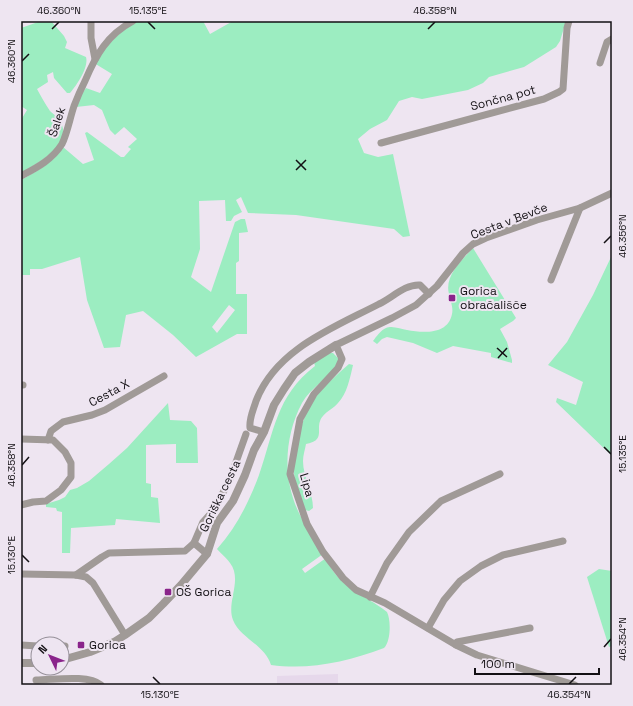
<svg xmlns="http://www.w3.org/2000/svg" width="633" height="706" font-family="'Space Grotesk',sans-serif">
<rect width="100%" height="100%" fill="#eee5f1"/>
<polygon fill="#e6d8eb" points="338,674 338,685 277,685 277,676"/>
<g fill="#9cedc1" fill-rule="evenodd">
<path d="M41,21H51L64,36L67,42L65,48L86,57C89,67 77,85 70,93H67L54,78L53,72L47,75L48,82L37,89C41,96 45,104 50,111C54,115 61,119 62,125C70,147 36,164 21,173V120L27,110L21,106V28Z"/>
<path d="M138,21H203L210,34L233,21H566L560,41L556,47L524,67L489,77L483,83L468,90L422,99L412,97L399,101L387,120L370,129L358,139L364,153L378,157L393,154L410,236L403,237L394,229L296,215L248,213L241,197L236,200L242,212L234,216L231,221H226L225,200L199,201L200,249L191,277L211,292L235,222L241,219H245L248,232L239,233V261L236,263V294H247V334H237L196,357L173,335L143,311L126,315L120,347L104,348L87,300L80,257L42,269H30V275H21V180C37,171 53,163 63,147L83,164L94,160L85,133L87,132L121,157H124L131,149L128,147L137,139L124,127L115,135L110,130L102,110L94,105L76,107L80,97L86,88L100,93L112,74L94,63C106,46 119,31 138,21ZM229,305L235,310L217,333L212,327Z"/>
<path d="M473,248L516,318L513,321L500,329L507,342L512,360V363L491,357V353L453,346L437,353L413,343L387,337L382,339L377,344L373,341C376,337 381,330 386,328C392,325 401,329 407,330C423,333 448,335 452,314C453,310 452,306 451,302L456,300L453,293L449,294C444,276 462,260 473,248Z"/>
<polygon points="612,255 612,456 556,402 557,398 576,405 583,382 548,365 567,342 593,295"/>
<path d="M330,353H333L338,358V362C330,378 311,387 302,403C284,437 282,480 300,515C306,528 315,541 323,554L302,569L305,573L326,558C339,589 363,593 387,612C391,620 391,641 384,648C347,662 310,670 271,665C265,645 240,638 233,620C226,602 243,580 230,563C227,558 221,554 217,549C236,528 249,502 259,475C274,432 276,396 315,366L314,362Z"/>
<path d="M349,364L353,365C350,378 347,394 338,403C334,408 327,411 323,416C313,427 328,440 306,444C305,450 303,455 303,461C303,477 313,492 313,508L309,511L305,510C302,503 298,495 296,487C289,459 300,417 318,394C327,383 338,374 349,364Z"/>
<polygon points="168,403 170,420 191,421 197,428 198,463 176,463 176,444 146,445 146,483 151,484 151,497 158,498 160,523 116,519 115,525 71,528 70,553 62,553 62,512 57,511 56,508 46,507 46,504 59,500 65,497 70,490 77,488 89,481 109,464 127,448"/>
<polygon points="599,569 612,571 612,646 609,647 587,577"/>
</g>
<g fill="none" stroke-linecap="round" stroke-linejoin="round">
<g stroke="#a09a97" stroke-width="7">
<polyline points="91,21 91,38 95,59"/>
<polyline points="600,63 607,42 612,39"/>
<polyline points="381,143 544,99 559,92 563,89 567,28 569,21"/>
<path d="M21,176C36,168 52,160 62,144C67,134 70,118 74,106C77,98 81,89 85,81C96,55 107,35 133,21"/>
<polyline points="551,280 580,208"/>
<polyline points="21,385 23,385"/>
<path d="M264,432L250,428C249,418 253,411 256,401C276,349 333,328 379,304C392,298 405,284 420,285L429,294"/>
<polyline points="21,439 53,440 65,452 71,463 71,477 61,490 46,501 33,502 21,505"/>
<polyline points="48,440 51,431 63,422 92,415 105,410 164,376"/>
<polyline points="207,554 194,543 203,522 214,510 230,479 246,434"/>
<polyline points="21,574 76,575 86,577 93,583 125,635"/>
<polyline points="76,575 102,557 109,553 185,551 194,543"/>
<polyline points="370,597 387,563 409,532 441,501 500,474"/>
<polyline points="428,628 444,600 460,581 481,566 503,555 563,541"/>
<polyline points="21,645 38,646"/>
<polyline points="456,645 457,642 530,628"/>
<polyline points="62,646 65,646"/>
<path d="M36,680C53,680 88,674 101,685"/>
<polyline points="575,685 477,655 456,645 385,603 356,590 343,578 323,552 307,524 290,474 300,419 314,394 338,368 342,359 336,345 392,318 416,305 437,286 463,253 473,244 486,238 537,220 580,208 612,193"/>
</g>
<g stroke="#a09a97" stroke-width="8">
<polyline points="62,660 90,652 114,642 125,635 149,618 163,604 181,585 207,554 217,523 233,501 245,475 254,450 264,432 274,405 284,389 295,373 309,362 336,345"/>
<polyline points="21,663 38,663"/>
</g>
</g>
<path fill="none" stroke="#131014" stroke-width="1.5" d="M148,22L155,29M52,29L59,22M428,29L435,22M22,61L29,54M296,160L306,170M296,170L306,160M604,243L611,236M497,348L507,357M498,358L507,348M604,447L611,454M22,465L29,457M22,555L29,562M604,647L611,639M153,677L160,684M569,684L576,677"/>
<g fill="#8a248b" stroke="#eee5f1" stroke-width="1.5">
<rect x="448" y="294" width="8" height="8" rx="2"/>
<rect x="164" y="588" width="8" height="8" rx="2"/>
<rect x="77" y="641" width="8" height="8" rx="2"/>
</g>
<g text-anchor="middle" dominant-baseline="central" stroke-width="4" stroke-linejoin="round" paint-order="stroke">
<g font-size="12" fill="#131014" stroke="#eee5f1">
<text transform="translate(503 98) rotate(-15)">Sončna pot</text>
<text transform="translate(57 122) rotate(-72)">Šalek</text>
<text transform="translate(509 221) rotate(-21)">Cesta v Bevče</text>
<text transform="translate(109 393) rotate(-28)">Cesta X</text>
<text transform="translate(307 485) rotate(74)">Lipa</text>
<text transform="translate(220 496) rotate(-64)">Goriška cesta</text>
</g>
<g font-size="12" fill="#131014" stroke="#eee5f1" text-anchor="start">
<text x="460" y="291">Gorica<tspan x="460" dy="14">obračališče</tspan></text>
<text x="176" y="592">OŠ Gorica</text>
<text x="89" y="645">Gorica</text>
</g>
</g>
<rect width="633" height="706" fill="none" stroke="#eee5f1" stroke-width="44"/>
<g transform="translate(50 656) rotate(313)"><circle r="19" fill="#eee5f1" stroke="#969099"/>
<path d="M0-3L7 15L0 10L-7 15Z" fill="#8a248b"/>
<text y="-6" font-size="11" font-weight="bold" text-anchor="middle" fill="#131014">N</text>
</g>
<path d="M475 668v6h124v-6" fill="none" stroke="#131014" stroke-width="2"/>
<text x="481" y="668" font-size="12" fill="#131014" stroke="#eee5f1" stroke-width="3" paint-order="stroke">100 m</text>
<rect x="22" y="22" width="589" height="662" fill="none" stroke="#131014" stroke-width="1.5"/>
<g font-size="10" text-anchor="middle" fill="#131014">
<text x="59" y="14">46.360°N</text>
<text x="148" y="14">15.135°E</text>
<text x="435" y="14">46.358°N</text>
<text transform="translate(11 61) rotate(-90)" y="4">46.360°N</text>
<text transform="translate(622 236) rotate(-90)" y="4">46.356°N</text>
<text transform="translate(622 454) rotate(-90)" y="4">15.135°E</text>
<text transform="translate(11 465) rotate(-90)" y="4">46.358°N</text>
<text transform="translate(11 555) rotate(-90)" y="4">15.130°E</text>
<text transform="translate(622 639) rotate(-90)" y="4">46.354°N</text>
<text x="160" y="698">15.130°E</text>
<text x="569" y="698">46.354°N</text>
</g>
</svg>
